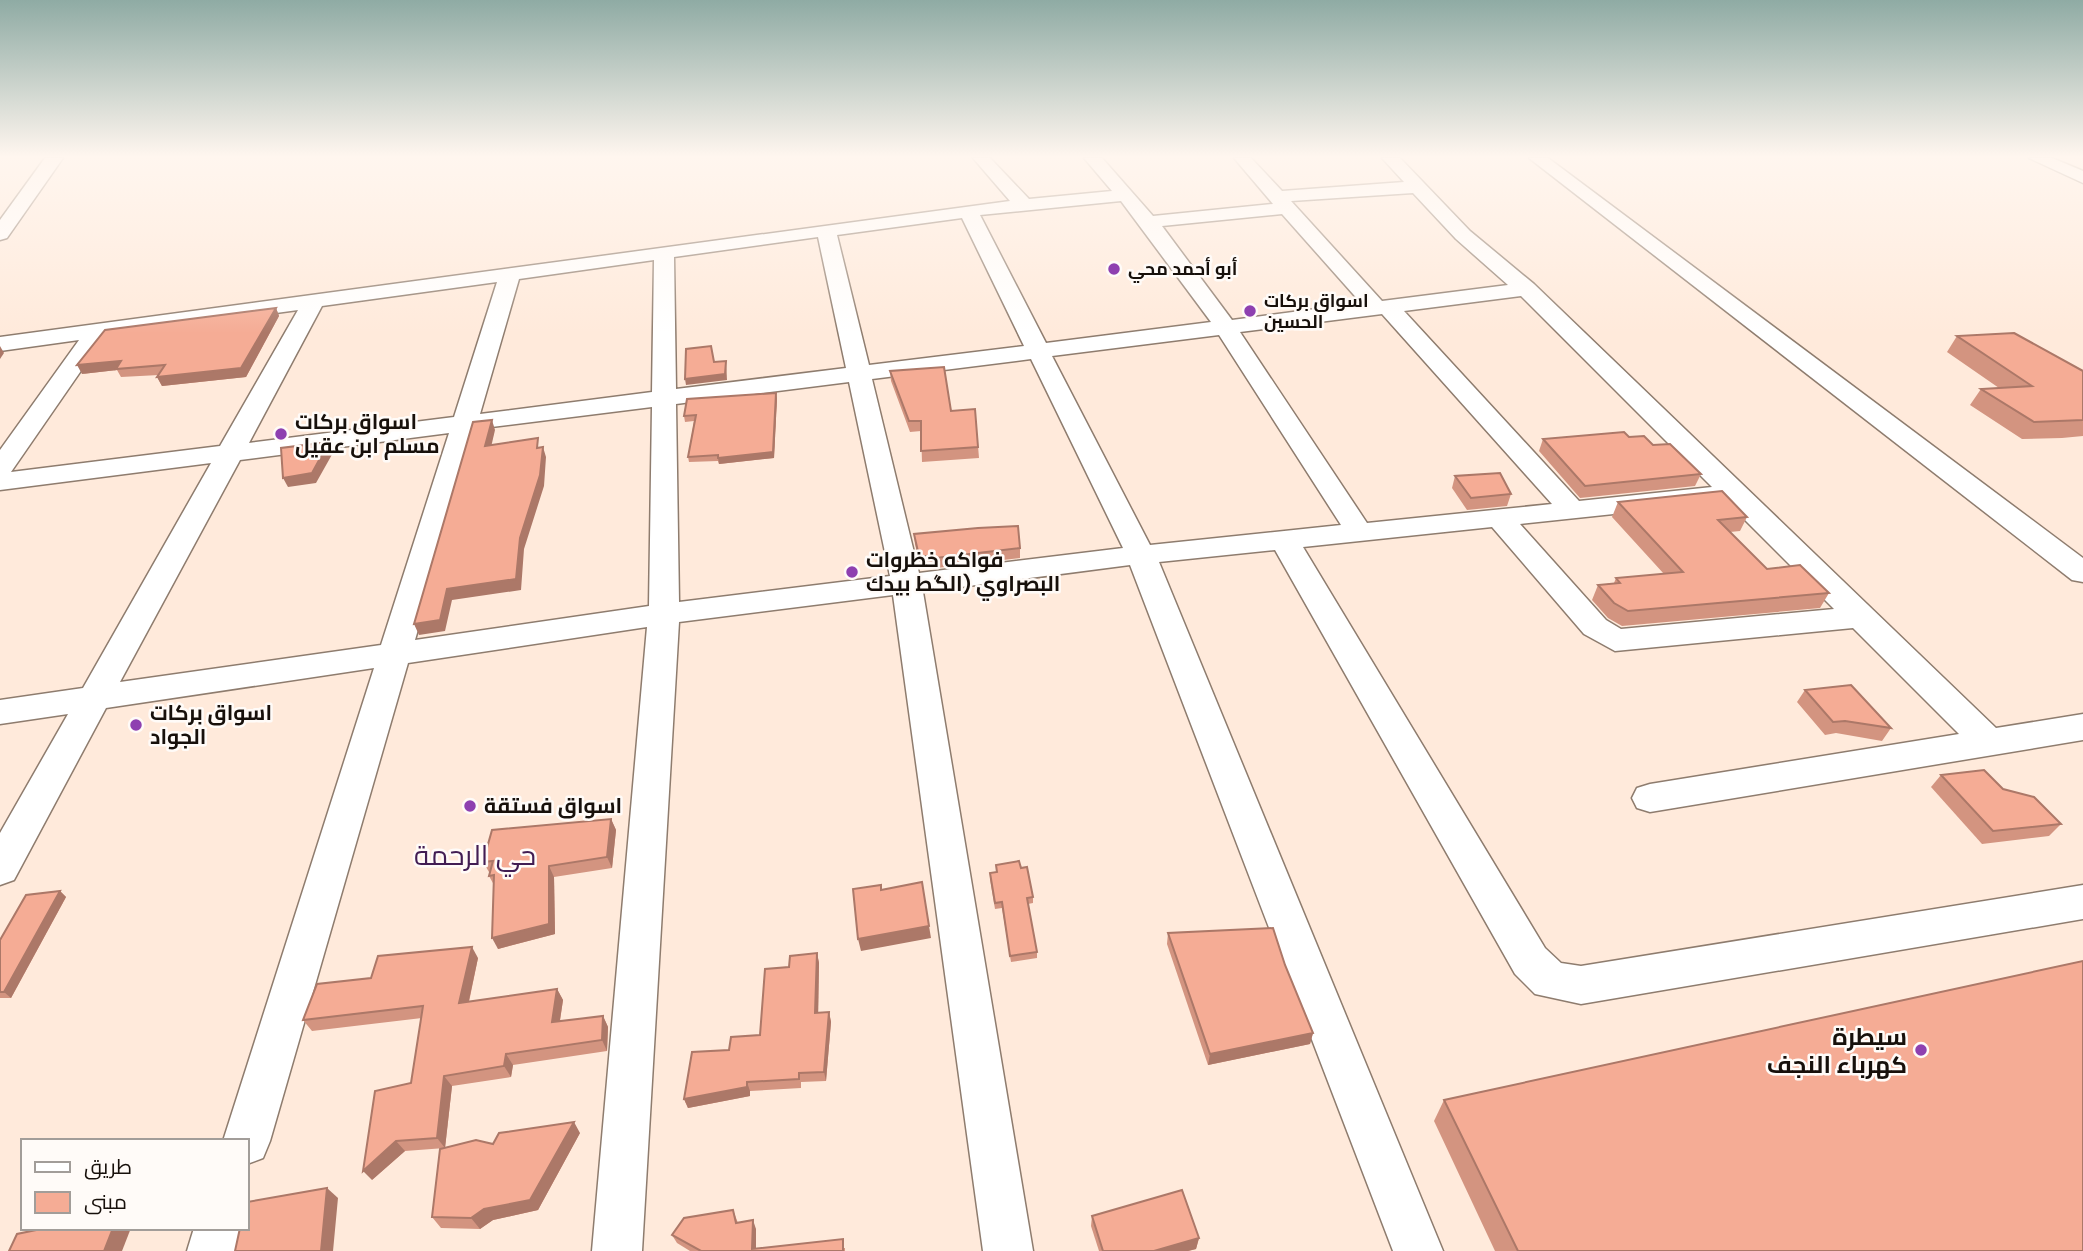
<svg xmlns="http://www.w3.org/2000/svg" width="2083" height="1251" font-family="'DM Sans',Cairo,sans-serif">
<rect width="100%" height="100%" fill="#ffeadb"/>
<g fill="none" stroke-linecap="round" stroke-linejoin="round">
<defs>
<g id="street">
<polygon points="45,158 63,158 7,238 0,240 0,220"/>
<path d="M973,158H990L1029,199L1112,191L1084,158H1102L1153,216L1273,204L1234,158H1251L1282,191L1404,182L1382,158H1400L1470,231L1534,284L1996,728L2083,714V740L1650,812L1637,808L1632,798L1637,788L1650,784L1959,734L1853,628L1615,651L1584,634L1492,527L1303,547L1545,948L1561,963L1581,966L2083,885V919L1581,1004L1535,994L1515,974L1275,550L1159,562L1443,1251H1393L1130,565L923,592L1033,1251H983L893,595L679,622L642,1251H592L647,627L408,663L270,1141L263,1158L247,1164V1141H223L374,668L106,708L14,880L0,885V833L68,714L0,724V700L83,688L211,463L0,490V450L79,340L0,351V337L1010,201ZM1413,193L1456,239L1508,285L1382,301L1291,201ZM1121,201L1211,322L1046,343L980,215ZM1282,214L1361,303L1232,320L1162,226ZM962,218L1024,346L869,365L837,235ZM818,237L846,368L676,389L674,257ZM654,260L652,392L480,414L519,279ZM497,282L454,417L249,443L322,306ZM1521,296L1712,487L1579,501L1404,311ZM298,310L220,446L11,472L105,336ZM1382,314L1552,504L1367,523L1240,332ZM1219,335L1341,525L1150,545L1052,356ZM1031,359L1123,548L919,573L872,379ZM849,382L890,576L679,602L676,404ZM652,407L649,606L415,640L475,429ZM449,433L381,645L120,682L240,460ZM1727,502L1834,609L1621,629L1606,620L1520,524Z"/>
<polygon points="1529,158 1548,158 2083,558 2083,582 2072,580"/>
<polygon points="2029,158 2052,158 2083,171 2083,183"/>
<polygon points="194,1228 244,1228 237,1251 187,1251"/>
</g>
</defs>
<use href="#street" stroke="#8e7c6e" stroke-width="3"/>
<use href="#street" fill="#fff" fill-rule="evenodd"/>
</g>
<g fill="#d39480">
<polygon points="276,308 279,316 246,377 162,386 157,377 159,375 121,377 117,370 82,374"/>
<polygon points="1957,336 2083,371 2083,436 2062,438 2022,439 1970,405 1981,389 1999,388 1947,352"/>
<polygon points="890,371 951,411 975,409 979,458 922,462 921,431 910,432 891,381"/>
<polygon points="777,398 774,458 719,464 718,461 689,462 688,457 694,421 685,422 684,416"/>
<polygon points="1629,437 1653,445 1701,474 1695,486 1580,498 1539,451 1543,439"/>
<polygon points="1455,476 1511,494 1507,506 1467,510 1452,488"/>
<polygon points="1618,502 1747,517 1740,531 1730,532 1767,569 1829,593 1820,608 1622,626 1608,618 1592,600 1598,585 1614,583 1616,578 1664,574 1612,517"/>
<polygon points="914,534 1020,548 1020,558 928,569 927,566 920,566 915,544"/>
<polygon points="1805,690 1891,728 1882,741 1836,733 1825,735 1797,702"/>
<polygon points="1941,775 2003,789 2061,824 2049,836 1982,844 1931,787"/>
<polygon points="611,819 616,830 612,868 554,877 555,934 498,949 494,885 489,876 490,872 489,872 483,862"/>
<polygon points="996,865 1021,868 1033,897 1033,903 1028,904 1037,952 1037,958 1011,962 1002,908 995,909 990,879 990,873 996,872"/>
<polygon points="60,891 66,897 11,998 0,998 0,940"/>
<polygon points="1168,933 1285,965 1313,1033 1310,1044 1208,1065 1167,944"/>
<polygon points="817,953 819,963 818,1013 829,1012 831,1022 826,1081 801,1082 801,1088 750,1091 750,1096 688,1108 684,1099 729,1050 760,1035 789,967"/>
<polygon points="478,958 469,1002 557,989 563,1000 560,1021 603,1016 608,1027 607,1051 513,1065 511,1077 452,1086 445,1148 405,1151 372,1180 411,1083 422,1018 312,1031 303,1020 371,978"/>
<polygon points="1444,1100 2083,1251 1495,1251 1434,1121"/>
<polygon points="580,1133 538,1210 493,1220 480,1229 441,1228 432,1217 493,1144"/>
<polygon points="733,1210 738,1223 756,1229 756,1249 845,1248 845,1251 690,1251 677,1243 672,1235"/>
<polygon points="1092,1216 1199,1238 1196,1249 1188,1251 1099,1251 1091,1226"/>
</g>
<g fill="#ac7868">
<polygon points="276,308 279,316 246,377 162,386 157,377"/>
<polygon points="0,346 4,353 0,359"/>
<polygon points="121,361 116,369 117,370 82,374 77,365"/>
<polygon points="726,361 727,380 686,385 685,379"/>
<polygon points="776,393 777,398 774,458 719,464 718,458"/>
<polygon points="492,420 495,430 489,456 485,446"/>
<polygon points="329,442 334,451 316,483 288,487 283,478"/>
<polygon points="543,447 546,457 544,486 524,549 521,590 452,600 445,631 419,635 414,624 447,589 520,538"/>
<polygon points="611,819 616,830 612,868 607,857"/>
<polygon points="549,866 554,877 555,934 498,949 492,938"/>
<polygon points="60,891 66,897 11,998 4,992"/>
<polygon points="929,926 931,938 861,951 858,939"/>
<polygon points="472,947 478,958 466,1014 459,1003"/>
<polygon points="817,953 819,963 818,1023 815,1013"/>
<polygon points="557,989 563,1000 558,1032 552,1022"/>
<polygon points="829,1012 831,1022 826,1081 824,1072"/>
<polygon points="603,1016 608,1027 607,1051 602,1040"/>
<polygon points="1313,1033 1310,1044 1208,1065 1210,1054"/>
<polygon points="506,1054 513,1065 511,1077 504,1066"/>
<polygon points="444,1076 452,1086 445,1148 437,1138"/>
<polygon points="747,1082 750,1091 750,1096 688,1108 684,1099"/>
<polygon points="574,1122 580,1133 538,1210 493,1220 480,1229 471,1218"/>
<polygon points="396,1141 405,1151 372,1180 363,1171"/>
<polygon points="327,1188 338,1198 333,1251 321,1251"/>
<polygon points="753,1220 756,1229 756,1251 752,1249"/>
<polygon points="113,1228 131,1228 122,1251 104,1251"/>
<polygon points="1199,1238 1196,1249 1188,1251 1154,1251"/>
</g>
<g fill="#f5ac95" stroke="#ac7868" stroke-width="2">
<polygon points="276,308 241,368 157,377 165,365 116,369 121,361 77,365 105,330"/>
<polygon points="2014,333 2083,371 2083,420 2034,422 1981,389 2032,386 1957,336"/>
<polygon points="711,346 714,362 726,361 725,374 685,379 686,349"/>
<polygon points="944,367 951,411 975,409 978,447 921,451 921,421 909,421 890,371"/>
<polygon points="776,393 773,452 718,458 718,455 688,457 696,415 684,416 687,399"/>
<polygon points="492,420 485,446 538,438 537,448 543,447 540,475 520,538 516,579 447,589 440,620 414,624 473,422"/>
<polygon points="1624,432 1629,437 1644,436 1653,445 1670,444 1701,474 1585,486 1543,439"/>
<polygon points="329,442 312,473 283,478 281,448"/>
<polygon points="1500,473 1511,494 1471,498 1455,476"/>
<polygon points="1722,491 1747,517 1718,520 1767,569 1800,565 1829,593 1628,611 1614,603 1598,585 1620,583 1616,578 1683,572 1618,502"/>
<polygon points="1018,526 1020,548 927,559 926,556 919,556 914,534 978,528"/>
<polygon points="1851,685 1891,728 1845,721 1833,722 1805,690"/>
<polygon points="1984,770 2003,789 2034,797 2061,824 1993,831 1941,775"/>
<polygon points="611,819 607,857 549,866 549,924 492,938 494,875 489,876 493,861 483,862 492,830"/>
<polygon points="1019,861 1021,868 1027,867 1033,897 1027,898 1037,952 1010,956 1002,902 995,903 990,873 997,872 996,865"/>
<polygon points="922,882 929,926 858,939 853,889 881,885 881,890"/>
<polygon points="60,891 4,992 0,992 0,940 26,895"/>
<polygon points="1273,928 1285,965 1313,1033 1210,1054 1168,933"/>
<polygon points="472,947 459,1003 557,989 552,1022 603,1016 602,1040 506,1054 504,1066 444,1076 437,1138 396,1141 363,1171 375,1091 411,1083 423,1006 303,1020 317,984 371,978 378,956"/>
<polygon points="817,953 815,1013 829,1012 824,1072 799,1073 799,1079 747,1082 747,1087 684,1099 692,1052 729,1050 731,1037 760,1035 765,969 789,967 790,956"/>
<polygon points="2083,961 2083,1251 1518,1251 1444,1100"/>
<polygon points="574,1122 530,1200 484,1209 471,1218 432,1217 440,1149 476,1140 493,1144 499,1133"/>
<polygon points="327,1188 321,1251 235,1251 240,1228 247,1228 247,1202"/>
<polygon points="1182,1190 1199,1238 1154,1251 1103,1251 1092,1216"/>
<polygon points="733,1210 736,1223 753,1220 752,1249 843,1239 843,1251 701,1251 672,1235 684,1218"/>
<polygon points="46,1228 113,1228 104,1251 9,1251 17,1234"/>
</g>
<linearGradient id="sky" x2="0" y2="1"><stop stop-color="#8faba4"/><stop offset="0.47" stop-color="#fff6ef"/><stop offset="1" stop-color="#fff6ef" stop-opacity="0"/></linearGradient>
<rect width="2083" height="333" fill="url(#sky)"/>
<g fill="#8e40b0" stroke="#fffbf8" stroke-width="2.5">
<circle cx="1114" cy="269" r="7"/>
<circle cx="1250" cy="311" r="7"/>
<circle cx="281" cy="434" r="7"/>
<circle cx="852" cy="572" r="7"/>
<circle cx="136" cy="725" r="7"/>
<circle cx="470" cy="806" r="7"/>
<circle cx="1921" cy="1050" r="7"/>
</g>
<g text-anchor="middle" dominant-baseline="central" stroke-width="5" stroke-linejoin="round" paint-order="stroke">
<g font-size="18" font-weight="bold" fill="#17100b" stroke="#fffbf8" text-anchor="start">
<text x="1128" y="269">أبو أحمد محي</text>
<text x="1264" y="301">اسواق بركات<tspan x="1264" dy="21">الحسين</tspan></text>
</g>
<g font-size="21" font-weight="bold" fill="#17100b" stroke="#fffbf8" text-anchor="start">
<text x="295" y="422">اسواق بركات<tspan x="295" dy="24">مسلم ابن عقيل</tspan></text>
<text x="866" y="560">فواكه خظروات<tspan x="866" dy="24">البصراوي (الگط بيدك</tspan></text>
<text x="150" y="713">اسواق بركات<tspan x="150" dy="24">الجواد</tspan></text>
<text x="484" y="806">اسواق فستقة</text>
</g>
<g font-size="24" font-weight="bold" fill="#17100b" stroke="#fffbf8" text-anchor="end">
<text x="1907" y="1036">سيطرة<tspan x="1907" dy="28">كهرباء النجف</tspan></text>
</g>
<g font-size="28" fill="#421d53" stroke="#fffbf8">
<text x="475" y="855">حي الرحمة</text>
</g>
</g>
<rect x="21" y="1139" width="228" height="91" fill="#fffbf8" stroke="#a29d99" stroke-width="2"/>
<rect x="35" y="1162" width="35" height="10" fill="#ffffff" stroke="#a29d99" stroke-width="2"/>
<text x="84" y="1174" font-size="21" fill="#17100b">طريق</text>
<rect x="35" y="1192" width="35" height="21" fill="#f5ac95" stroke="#a29d99" stroke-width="2"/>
<text x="84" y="1209" font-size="21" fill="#17100b">مبنى</text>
</svg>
